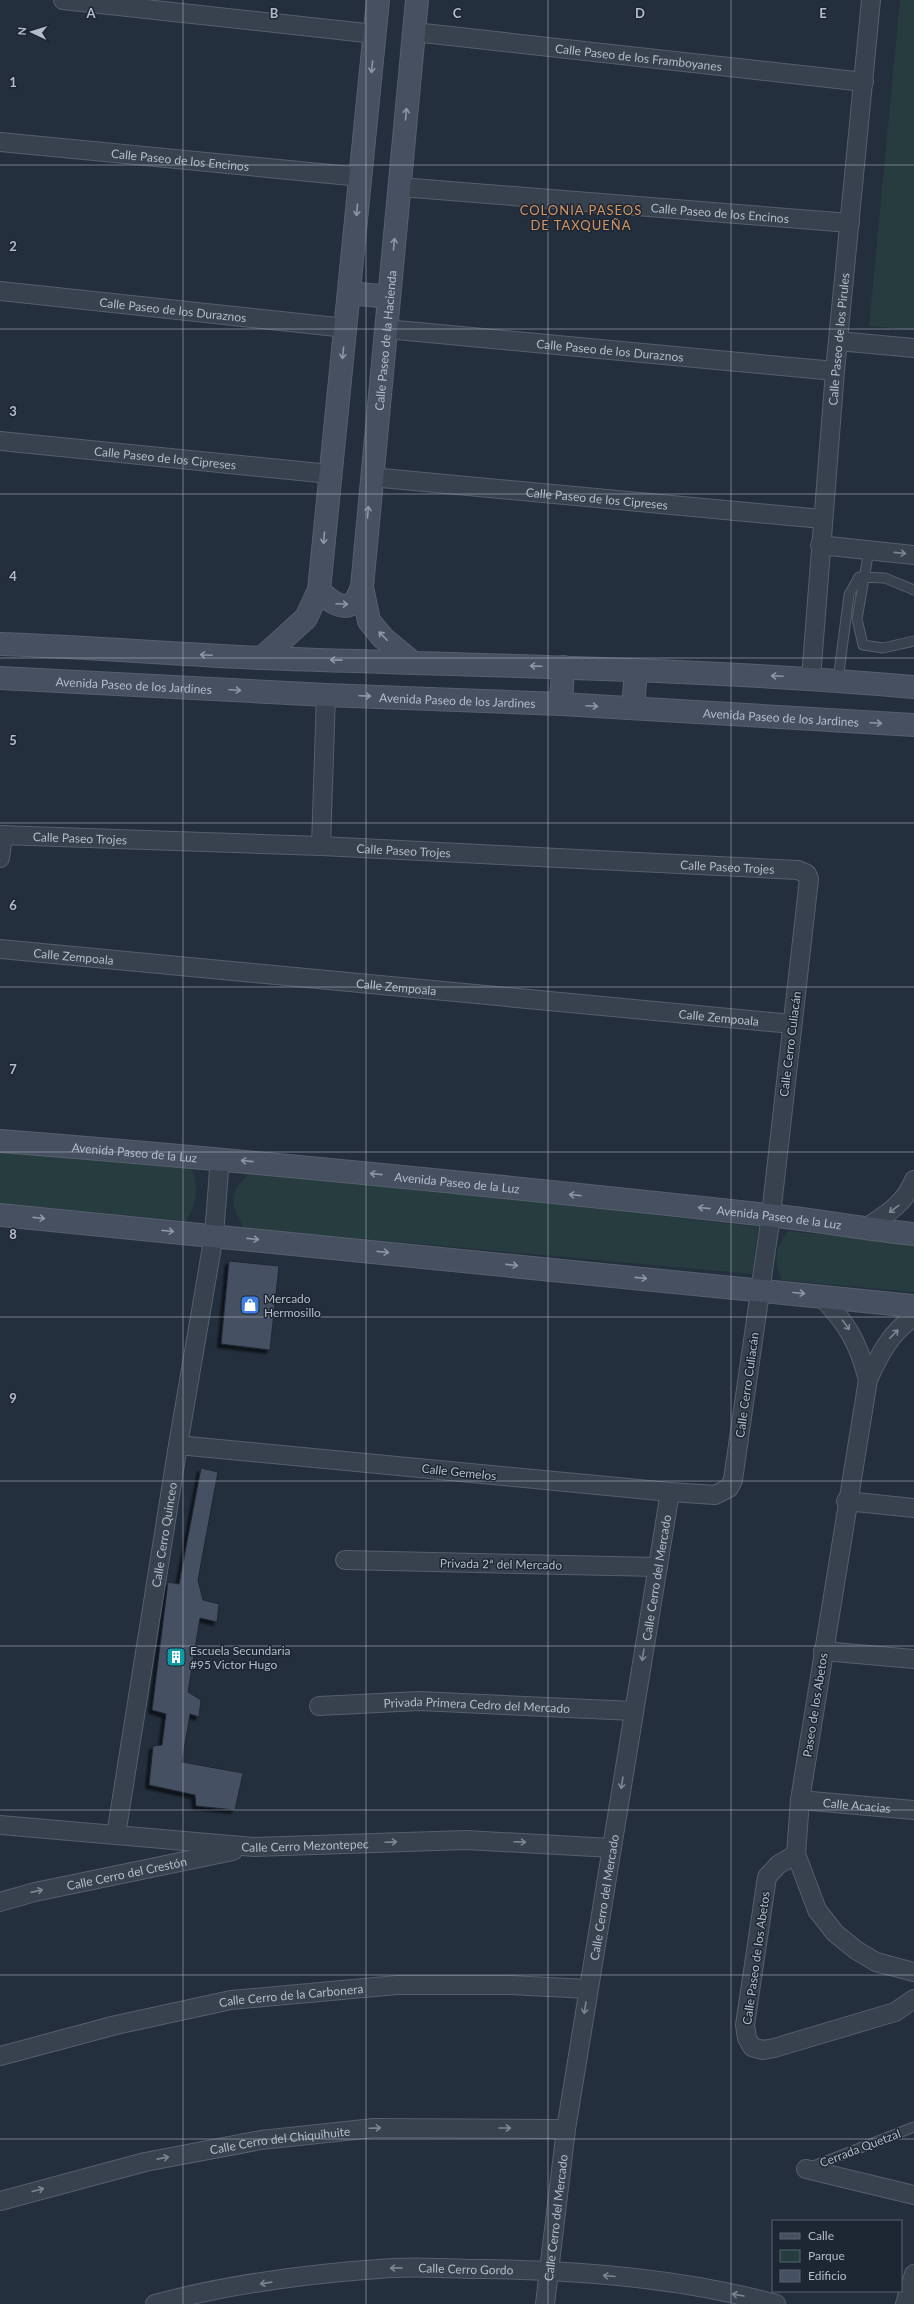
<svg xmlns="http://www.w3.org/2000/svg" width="914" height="2304" font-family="Lato,sans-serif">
<defs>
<filter id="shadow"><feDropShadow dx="-3.5" dy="3.5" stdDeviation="1" flood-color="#0009"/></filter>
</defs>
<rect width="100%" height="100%" fill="#242f3e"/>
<g fill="#263c3f">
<polygon points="900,0 914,0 914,330 869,326"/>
<path d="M0,1147L191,1167C199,1190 198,1200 186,1221L0,1203Z"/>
<path d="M253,1169L758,1227L752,1274L244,1228C228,1200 230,1192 253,1169Z"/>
<path d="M788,1231L914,1244V1292L782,1280C773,1258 775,1250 788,1231Z"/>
</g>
<g fill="#455162" stroke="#1f2835" filter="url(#shadow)">
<polygon points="229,1261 279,1266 270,1350 221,1344"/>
<polygon points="201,1468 218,1472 198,1580 203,1600 219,1604 217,1622 200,1618 188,1692 201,1700 199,1717 190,1714 182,1762 243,1773 235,1810 196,1806 195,1795 149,1785 153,1746 162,1745 166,1714 152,1710 168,1582 179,1584"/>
</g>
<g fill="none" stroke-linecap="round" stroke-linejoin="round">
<defs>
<g id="lane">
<polyline points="869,550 857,619 863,645 883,648 914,641"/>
<polyline points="838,680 849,595 859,577 885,578 914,590"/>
<polyline points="811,2167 914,2127"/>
</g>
<g id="street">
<polyline points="63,0 375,34"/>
<path id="s1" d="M414,32L864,82"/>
<path id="s2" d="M0,142L361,177"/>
<path id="s3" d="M400,187L850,223"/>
<path id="s4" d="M0,291L346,328"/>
<path id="s5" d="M386,329L835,371"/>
<polyline points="838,341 914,348"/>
<path id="s6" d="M0,441L330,474"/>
<path id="s7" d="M371,477L822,519"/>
<polyline points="820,545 914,555"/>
<path id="s8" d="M811,678L835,371L871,0"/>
<path id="s9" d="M0,835L321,846L798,870L807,874L809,879L771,1215L733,1480L729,1488L715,1495L670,1492L178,1445"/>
<polyline points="321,846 326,695"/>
<polyline points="0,858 3,835"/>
<path id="s10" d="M0,949L792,1024"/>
<path d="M864,1229C885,1215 904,1205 914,1180"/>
<path d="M820,1295C847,1324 858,1341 868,1380"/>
<path d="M914,1317C891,1332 879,1355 868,1380L800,1800L796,1854L817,1910L835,1933L856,1950L876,1962L914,1972"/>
<polyline points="846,1501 914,1508"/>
<polyline points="345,1560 658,1567"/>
<polyline points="823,1651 914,1659"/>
<path id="s11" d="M319,1706L419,1701L634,1711"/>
<path id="s12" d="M800,1800L914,1810"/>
<path id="s13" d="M0,1825L254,1847L466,1840L612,1848"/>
<path id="s14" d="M116,1835L178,1445L214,1235L220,1158"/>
<polyline points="796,1854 778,1865 767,1877 745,2025 747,2038 752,2047 763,2050 774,2048 895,2012 914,1999"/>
<path id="s15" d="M0,1902L35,1892L233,1851"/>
<path id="s16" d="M0,2056L116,2025L231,2000L397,1985H509L588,1989"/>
<polyline points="806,2169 914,2195"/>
<path id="s17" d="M0,2201L145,2162L261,2140L374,2128L566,2129"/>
<path id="s18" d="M155,2304C229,2284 315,2273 392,2268C422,2266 453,2269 483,2269C581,2270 681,2278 776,2304"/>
<path id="s19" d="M545,2304L566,2129L670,1492"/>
<polyline points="905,2304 914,2274"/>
</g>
<g id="secondary">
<polyline points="350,293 389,297"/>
<path d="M319,590C326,598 343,613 354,602C358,598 360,592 362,587"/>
<path d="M0,644C87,647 174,654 262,658C479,666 697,668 914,687"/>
<polyline points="262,658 306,618 319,590 378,0"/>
<path id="s20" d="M412,662L383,638L369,621L362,587L417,0"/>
<path id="s21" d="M0,678L326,695L561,704L914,725"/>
<polyline points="561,704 563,667"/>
<polyline points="633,708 636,670"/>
<path id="s22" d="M0,1141C256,1161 512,1187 768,1215C816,1220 865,1229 914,1234"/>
<polyline points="0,1215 914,1306"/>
</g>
</defs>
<use href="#lane" stroke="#565f6c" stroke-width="11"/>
<use href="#street" stroke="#565f6c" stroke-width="20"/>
<use href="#secondary" stroke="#565f6c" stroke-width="24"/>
<use href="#lane" stroke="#38414e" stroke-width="9"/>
<use href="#street" stroke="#38414e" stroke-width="18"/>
<use href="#secondary" stroke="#465061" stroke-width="22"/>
</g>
<defs><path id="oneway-shaft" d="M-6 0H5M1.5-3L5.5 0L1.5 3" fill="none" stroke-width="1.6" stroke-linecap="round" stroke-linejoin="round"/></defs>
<g stroke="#8e96a5">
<use href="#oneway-shaft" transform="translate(372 67) rotate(96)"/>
<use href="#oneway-shaft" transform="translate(406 114) rotate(-85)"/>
<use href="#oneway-shaft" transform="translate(357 210) rotate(95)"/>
<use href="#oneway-shaft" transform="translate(394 244) rotate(-85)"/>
<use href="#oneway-shaft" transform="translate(343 353) rotate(96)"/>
<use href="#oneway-shaft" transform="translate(368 512) rotate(-85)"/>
<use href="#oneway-shaft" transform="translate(324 538) rotate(95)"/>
<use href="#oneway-shaft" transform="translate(342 604) rotate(3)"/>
<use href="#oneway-shaft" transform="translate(383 636) rotate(-134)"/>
<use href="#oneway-shaft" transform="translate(206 655) rotate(-177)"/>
<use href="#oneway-shaft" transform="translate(336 660) rotate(-179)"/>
<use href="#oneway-shaft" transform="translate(536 666) rotate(-178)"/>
<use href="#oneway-shaft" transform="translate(777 676) rotate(-177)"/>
<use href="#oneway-shaft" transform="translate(235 690) rotate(3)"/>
<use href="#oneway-shaft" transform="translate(365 696) rotate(2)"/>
<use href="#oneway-shaft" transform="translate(592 706) rotate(3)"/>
<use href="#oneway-shaft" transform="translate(876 723) rotate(3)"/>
<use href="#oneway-shaft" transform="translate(247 1161) rotate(-174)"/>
<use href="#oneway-shaft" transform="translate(376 1174) rotate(-174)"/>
<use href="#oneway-shaft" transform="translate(575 1195) rotate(-174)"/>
<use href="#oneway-shaft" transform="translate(704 1208) rotate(-174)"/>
<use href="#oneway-shaft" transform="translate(39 1218) rotate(6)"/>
<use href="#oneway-shaft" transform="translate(168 1231) rotate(6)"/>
<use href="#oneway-shaft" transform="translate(253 1239) rotate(6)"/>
<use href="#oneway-shaft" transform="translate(383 1252) rotate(6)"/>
<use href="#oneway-shaft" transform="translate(512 1265) rotate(6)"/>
<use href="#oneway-shaft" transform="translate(641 1278) rotate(6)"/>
<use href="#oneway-shaft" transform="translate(799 1293) rotate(5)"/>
</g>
<g stroke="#7c8592">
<use href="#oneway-shaft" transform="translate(900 553) rotate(6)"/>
<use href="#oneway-shaft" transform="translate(894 1209) rotate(143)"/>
<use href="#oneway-shaft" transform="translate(846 1325) rotate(54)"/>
<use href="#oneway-shaft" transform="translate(894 1334) rotate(-45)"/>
<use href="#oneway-shaft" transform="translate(643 1655) rotate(99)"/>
<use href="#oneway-shaft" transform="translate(622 1783) rotate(99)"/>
<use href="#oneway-shaft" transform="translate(391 1842) rotate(-2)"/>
<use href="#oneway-shaft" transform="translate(520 1842) rotate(2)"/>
<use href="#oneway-shaft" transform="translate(37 1891) rotate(-13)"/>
<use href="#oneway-shaft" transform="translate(585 2008) rotate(99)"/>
<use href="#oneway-shaft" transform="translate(375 2128) rotate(-2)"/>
<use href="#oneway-shaft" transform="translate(505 2128)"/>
<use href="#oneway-shaft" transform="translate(163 2158) rotate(-11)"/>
<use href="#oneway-shaft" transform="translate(38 2190) rotate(-15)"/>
<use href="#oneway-shaft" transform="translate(396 2268) rotate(179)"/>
<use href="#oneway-shaft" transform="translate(609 2276) rotate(-175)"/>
<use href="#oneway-shaft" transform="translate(266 2283) rotate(170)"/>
<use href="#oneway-shaft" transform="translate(738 2295) rotate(-170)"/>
</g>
<path fill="none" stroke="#b4bcc9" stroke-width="1" stroke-opacity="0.55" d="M183,0V2304M366,0V2304M548,0V2304M731,0V2304M0,165H914M0,329H914M0,494H914M0,658H914M0,823H914M0,987H914M0,1152H914M0,1317H914M0,1481H914M0,1646H914M0,1810H914M0,1975H914M0,2139H914"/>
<defs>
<symbol id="shop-square" viewBox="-11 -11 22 22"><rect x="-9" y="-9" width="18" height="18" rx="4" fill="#3f7fe0" stroke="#1d2633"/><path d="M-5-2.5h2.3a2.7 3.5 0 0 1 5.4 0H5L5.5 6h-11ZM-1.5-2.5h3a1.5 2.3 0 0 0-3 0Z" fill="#fff"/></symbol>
<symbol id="building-square" viewBox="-11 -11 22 22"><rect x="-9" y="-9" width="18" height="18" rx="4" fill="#0f9aa8" stroke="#1d2633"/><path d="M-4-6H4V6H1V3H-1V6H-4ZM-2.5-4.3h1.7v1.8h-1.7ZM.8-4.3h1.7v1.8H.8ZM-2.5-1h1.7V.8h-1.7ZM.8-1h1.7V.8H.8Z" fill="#fff"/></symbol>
</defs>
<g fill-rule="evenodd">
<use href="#shop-square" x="239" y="1294" width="22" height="22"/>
<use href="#building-square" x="165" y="1646" width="22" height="22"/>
</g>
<g text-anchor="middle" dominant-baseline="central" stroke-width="3" stroke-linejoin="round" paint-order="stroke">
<g font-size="12" fill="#b4bcc9" stroke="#1d2633">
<text stroke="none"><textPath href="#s1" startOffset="226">Calle Paseo de los Framboyanes</textPath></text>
<text stroke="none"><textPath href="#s2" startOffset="181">Calle Paseo de los Encinos</textPath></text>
<text stroke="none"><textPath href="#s3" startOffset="321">Calle Paseo de los Encinos</textPath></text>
<text stroke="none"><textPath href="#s4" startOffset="174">Calle Paseo de los Duraznos</textPath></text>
<text stroke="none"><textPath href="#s8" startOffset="340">Calle Paseo de los Pirules</textPath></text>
<text stroke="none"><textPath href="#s20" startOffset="342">Calle Paseo de la Hacienda</textPath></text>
<text stroke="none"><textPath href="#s5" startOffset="225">Calle Paseo de los Duraznos</textPath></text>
<text stroke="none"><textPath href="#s6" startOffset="166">Calle Paseo de los Cipreses</textPath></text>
<text stroke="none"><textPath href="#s7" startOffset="227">Calle Paseo de los Cipreses</textPath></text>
<text stroke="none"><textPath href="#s21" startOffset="134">Avenida Paseo de los Jardines</textPath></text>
<text stroke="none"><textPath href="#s21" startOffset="458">Avenida Paseo de los Jardines</textPath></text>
<text stroke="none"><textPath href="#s21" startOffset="782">Avenida Paseo de los Jardines</textPath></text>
<text stroke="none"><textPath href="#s9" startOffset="80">Calle Paseo Trojes</textPath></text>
<text stroke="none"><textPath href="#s9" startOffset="404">Calle Paseo Trojes</textPath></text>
<text stroke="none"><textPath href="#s9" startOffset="728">Calle Paseo Trojes</textPath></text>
<text stroke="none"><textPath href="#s10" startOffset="74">Calle Zempoala</textPath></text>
<text stroke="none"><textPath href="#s10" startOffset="398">Calle Zempoala</textPath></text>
<text stroke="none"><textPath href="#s10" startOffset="722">Calle Zempoala</textPath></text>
<text transform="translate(790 1044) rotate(-83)">Calle Cerro Culiacán</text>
<text stroke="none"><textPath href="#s22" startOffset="135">Avenida Paseo de la Luz</textPath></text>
<text stroke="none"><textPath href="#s22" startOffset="459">Avenida Paseo de la Luz</textPath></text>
<text stroke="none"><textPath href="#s22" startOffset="783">Avenida Paseo de la Luz</textPath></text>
<text transform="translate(747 1385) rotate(-82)">Calle Cerro Culiacán</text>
<text transform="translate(459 1472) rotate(6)">Calle Gemelos</text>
<text stroke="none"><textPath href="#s14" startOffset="304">Calle Cerro Quinceo</textPath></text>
<text transform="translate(501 1564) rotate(1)">Privada 2ª del Mercado</text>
<text stroke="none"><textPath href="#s19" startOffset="735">Calle Cerro del Mercado</textPath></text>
<text stroke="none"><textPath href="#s11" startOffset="158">Privada Primera Cedro del Mercado</textPath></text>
<text transform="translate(815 1705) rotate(-81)">Paseo de los Abetos</text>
<text stroke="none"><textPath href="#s12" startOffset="57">Calle Acacias</textPath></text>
<text stroke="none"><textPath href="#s13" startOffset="306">Calle Cerro Mezontepec</textPath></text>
<text stroke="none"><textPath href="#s15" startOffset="130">Calle Cerro del Crestón</textPath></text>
<text stroke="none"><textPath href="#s19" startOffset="411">Calle Cerro del Mercado</textPath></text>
<text transform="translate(756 1958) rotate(-82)">Calle Paseo de los Abetos</text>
<text stroke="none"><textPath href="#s16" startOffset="298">Calle Cerro de la Carbonera</textPath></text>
<text stroke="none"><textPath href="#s17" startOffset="287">Calle Cerro del Chiquihuite</textPath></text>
<text transform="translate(860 2148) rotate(-21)">Cerrada Quetzal</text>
<text stroke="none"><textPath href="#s19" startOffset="87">Calle Cerro del Mercado</textPath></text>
<text stroke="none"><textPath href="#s18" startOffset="314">Calle Cerro Gordo</textPath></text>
</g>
<g font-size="12" fill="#b4bcc9" stroke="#1d2633" text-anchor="start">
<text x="264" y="1298">Mercado<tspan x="264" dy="14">Hermosillo</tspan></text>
<text x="190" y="1650">Escuela Secundaria<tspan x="190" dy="14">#95 Victor Hugo</tspan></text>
</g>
<g font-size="13" letter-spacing="1" fill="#d59563" stroke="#1d2633">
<text x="581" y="210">COLONIA PASEOS<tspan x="581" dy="15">DE TAXQUEÑA</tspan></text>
</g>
</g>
<g font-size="13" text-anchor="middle" font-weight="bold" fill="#b4bcc9" stroke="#1d2633" stroke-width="3" stroke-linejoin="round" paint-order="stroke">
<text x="91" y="18">A</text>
<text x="274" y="18">B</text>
<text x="457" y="18">C</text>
<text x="640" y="18">D</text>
<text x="823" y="18">E</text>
<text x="13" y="87">1</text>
<text x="13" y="251">2</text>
<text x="13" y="416">3</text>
<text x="13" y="581">4</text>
<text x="13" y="745">5</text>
<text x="13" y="910">6</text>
<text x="13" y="1074">7</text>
<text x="13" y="1239">8</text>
<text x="13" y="1403">9</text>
</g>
<rect x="772" y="2220" width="130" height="72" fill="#1d2633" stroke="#59626f"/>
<rect x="780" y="2233" width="20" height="6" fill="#465061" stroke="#59626f"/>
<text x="808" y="2240" font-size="12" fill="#b4bcc9">Calle</text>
<rect x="780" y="2250" width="20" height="12" fill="#263c3f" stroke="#59626f"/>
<text x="808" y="2260" font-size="12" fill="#b4bcc9">Parque</text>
<rect x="780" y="2270" width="20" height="12" fill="#455162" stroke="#59626f"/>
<text x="808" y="2280" font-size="12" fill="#b4bcc9">Edificio</text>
<g transform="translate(32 32) rotate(274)" stroke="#1d2633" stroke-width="3" paint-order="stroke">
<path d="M0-3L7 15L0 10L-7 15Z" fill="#b4bcc9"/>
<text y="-6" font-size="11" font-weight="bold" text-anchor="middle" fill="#b4bcc9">N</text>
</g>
</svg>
